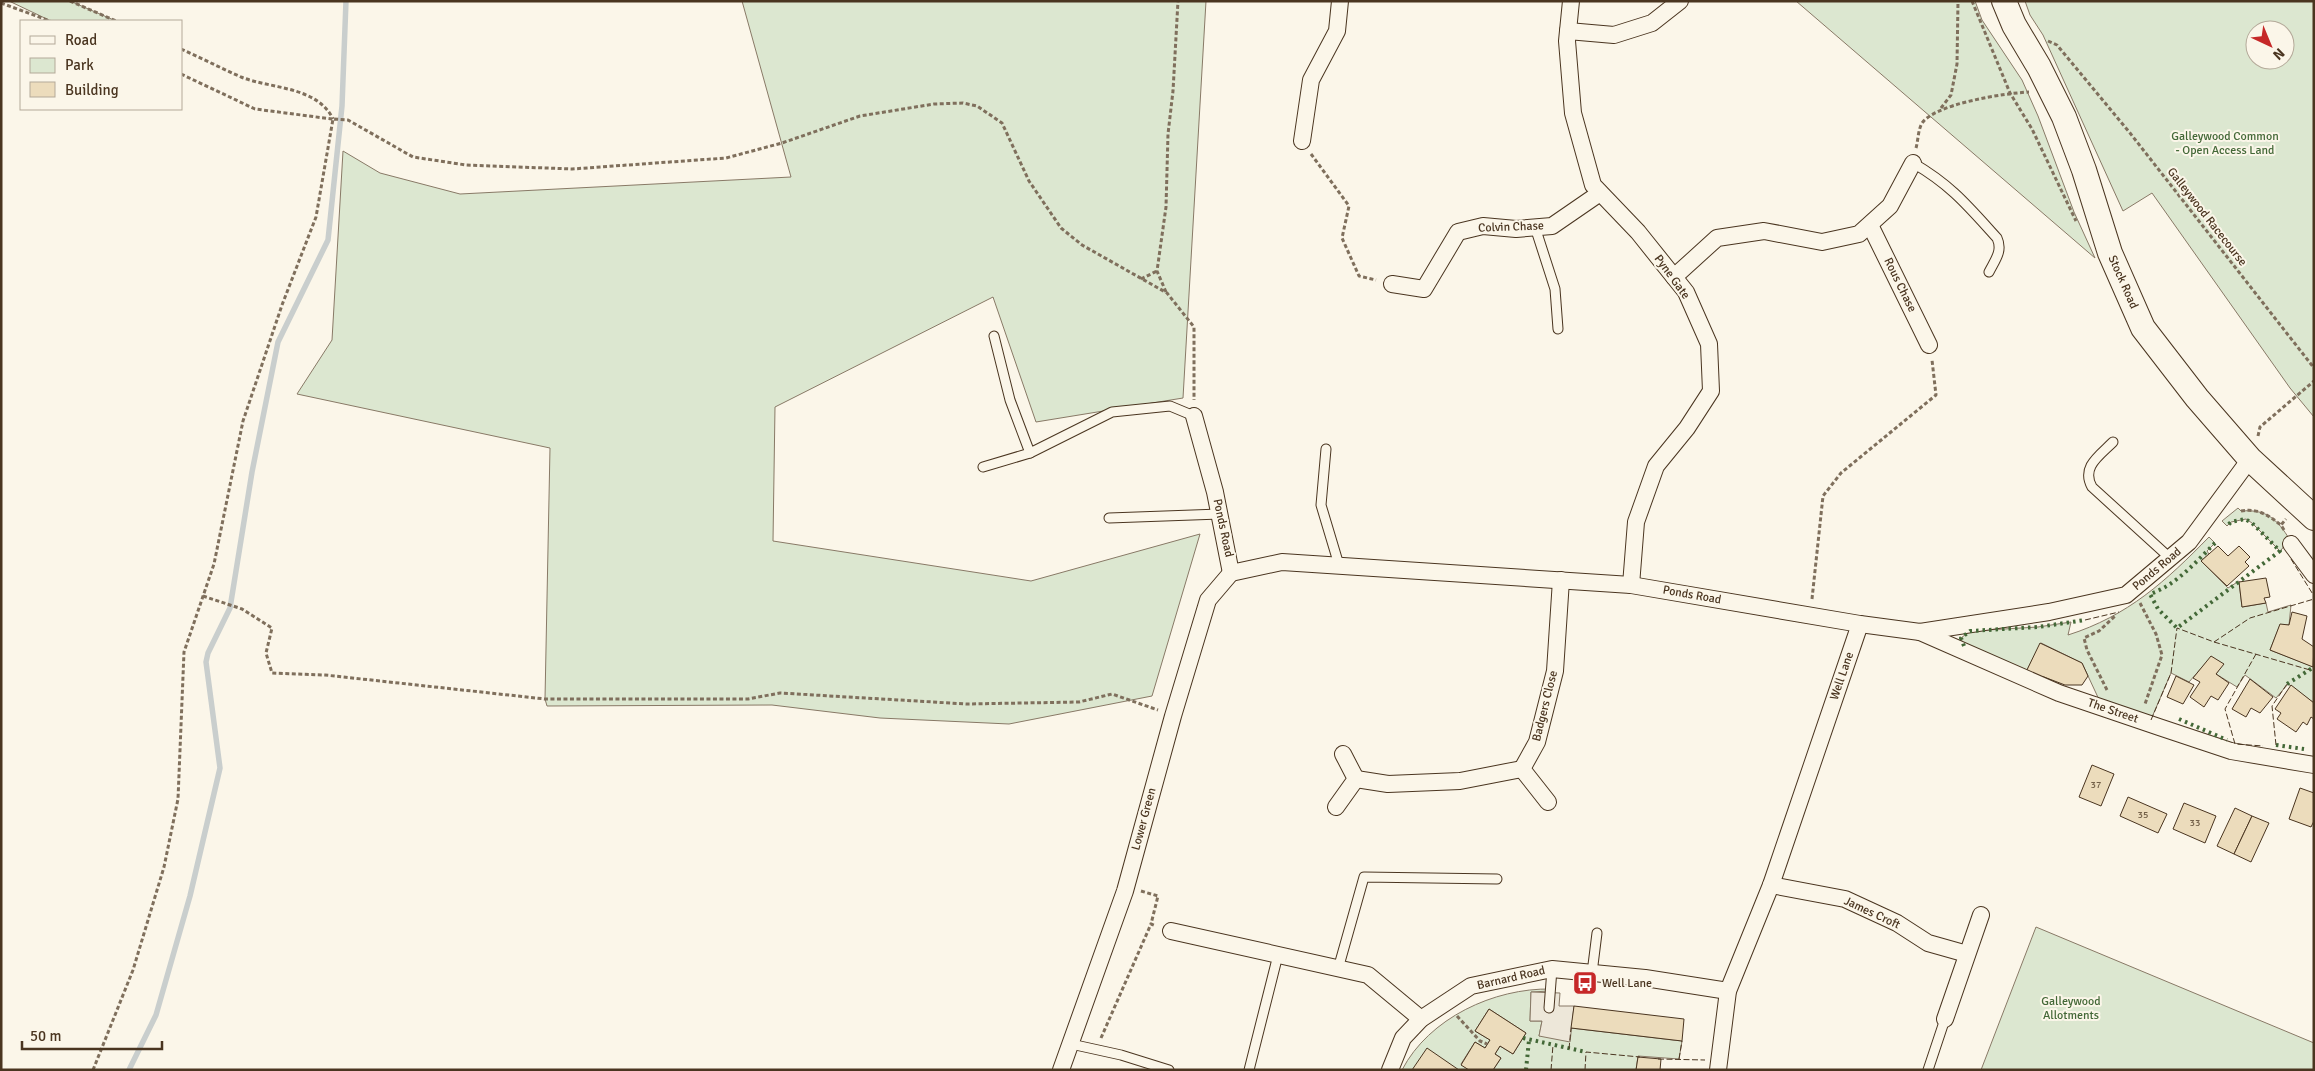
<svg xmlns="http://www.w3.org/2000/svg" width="2315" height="1071" font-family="Signika,sans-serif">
<rect width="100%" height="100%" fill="#fbf6e9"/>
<g fill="#dce7d0" stroke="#887966" fill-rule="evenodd">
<polygon points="9,1 70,1 116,21 51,21"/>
<polygon points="742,1 1206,1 1183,398 1036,422 993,297 775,407 773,541 1031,581 1200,534 1152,696 1009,724 880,718 772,705 547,706 545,699 550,448 297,394 332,340 343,151 380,173 460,194 791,177"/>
<polygon points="1796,1 1975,1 1982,20 2022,80 2038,116 2074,212 2095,258"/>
<path d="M2025,1H2314V417L2290,388L2152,193L2123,211L2043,35L2030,15ZM2255,30H2285V60H2255Z"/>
<path d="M2238,508L2241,511C2267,509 2277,519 2290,540L2280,551L2252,523L2246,519L2231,522L2227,526L2222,521Z"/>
<path d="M2209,537L2215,543L2207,551L2209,554L2201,561L2228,588L2239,581L2242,607L2266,603L2268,612L2291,605L2289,625H2280L2270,650L2314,667V703L2288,684L2276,698L2245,675L2237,687L2216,674L2223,664L2211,657L2189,682L2171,673L2149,724L2102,706L2082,663L2041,643L2025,674L1963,645L1961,638L1970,631L2038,627L2071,622L2068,635C2128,616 2166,581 2209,537Z"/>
<polygon points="2036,927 2314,1043 2314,1070 1981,1070"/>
<path d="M1551,989L1550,991L1531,992L1530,1021H1542L1539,1036L1571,1028L1682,1041L1679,1059L1638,1056L1636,1070H1493L1501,1058L1495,1054L1500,1046L1513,1054L1526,1033L1489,1009L1475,1031L1490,1040L1485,1048L1475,1042L1461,1064L1469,1070H1402C1429,1018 1494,988 1551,989Z"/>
</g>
<polygon fill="#ede7d9" stroke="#887966" points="1531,992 1560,993 1559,1006 1574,1006 1570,1042 1539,1036 1542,1021 1530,1021"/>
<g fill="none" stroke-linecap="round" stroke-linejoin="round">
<polyline stroke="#c9cecd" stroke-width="5.5" points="129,1070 156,1015 190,896 220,768 206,662 208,653 230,608 252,472 278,342 328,240 342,106 346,1"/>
</g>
<g fill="#ecdcbc" stroke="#4a3520">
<polygon points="2218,546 2228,556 2239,546 2250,557 2245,562 2249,566 2227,586 2201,561"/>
<polygon points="2266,578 2270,597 2264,598 2266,603 2242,607 2239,582"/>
<polygon points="2292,612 2307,616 2302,639 2314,647 2313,667 2270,650 2280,624 2289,625"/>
<polygon points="2040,643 2082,663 2088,676 2082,685 2065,685 2044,677 2025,674"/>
<polygon points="2211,656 2224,664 2216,674 2229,683 2218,700 2211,696 2204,707 2190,697 2200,682 2193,678"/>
<polygon points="2176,676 2194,685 2183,704 2167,697"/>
<polygon points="2250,679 2273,697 2260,713 2251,708 2246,717 2232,709"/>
<polygon points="2291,685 2314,703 2314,719 2311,717 2307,725 2303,722 2296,732 2277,719 2281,713 2275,709"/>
<polygon points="2092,765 2114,774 2101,806 2079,797"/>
<polygon points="2300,788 2314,793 2314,821 2311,827 2289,819"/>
<polygon points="2128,797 2167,814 2158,833 2120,816"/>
<polygon points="2184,803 2216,816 2205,843 2173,829"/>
<polygon points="2235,808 2252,816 2234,854 2217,846"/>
<polygon points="2252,816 2269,823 2251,862 2234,854"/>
<polygon points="1574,1006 1684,1019 1682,1041 1571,1028"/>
<polygon points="1489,1009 1526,1033 1513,1054 1500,1046 1495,1054 1501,1058 1493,1070 1469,1070 1461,1065 1475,1042 1485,1048 1490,1040 1475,1031"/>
<polygon points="1427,1048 1459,1070 1412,1070"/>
<polygon points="1638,1057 1661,1059 1660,1070 1636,1070"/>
</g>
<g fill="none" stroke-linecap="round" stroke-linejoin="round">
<defs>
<g id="service">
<path d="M1913,163C1951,185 1968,206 1997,238C2003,251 1995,260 1989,272"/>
<polyline points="1535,227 1555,289 1558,329"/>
<polyline points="994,336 1010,400 1030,453 1112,412 1170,406 1194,416"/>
<path d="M2113,442C2099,456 2081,467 2092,487L2170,558"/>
<polyline points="1326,449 1321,505 1339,565"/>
<polyline points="983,467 1030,453"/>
<polyline points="1109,518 1220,514"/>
<polyline points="1338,969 1364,877 1497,879"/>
<polyline points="1592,973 1597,933"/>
<polyline points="1549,1008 1552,969"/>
<polyline points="1071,1044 1121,1055 1169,1070"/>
<polyline points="1249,1070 1278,955"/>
<polyline points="1928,1070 1945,1019"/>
</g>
<g id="minor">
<polyline points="1571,1 1567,41 1573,113 1593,185 1638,232 1686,292 1709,344 1711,391 1687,428 1656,466 1636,522 1631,585"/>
<polyline points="1568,31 1614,35 1652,23 1680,1"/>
<polyline points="1302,141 1311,80 1337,31 1340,1"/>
<polyline points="1870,225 1929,345"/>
<polyline points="1674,277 1717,238 1764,231 1822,242 1859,234 1890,206 1913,163"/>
<polyline points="1392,284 1424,289 1458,232 1483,226 1516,229 1552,226 1600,193"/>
<polyline points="1194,416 1215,492 1231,573 1282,562 1631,585 1860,624 1920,632 2049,612 2126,595 2189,542 2250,459"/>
<polyline points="2291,544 2314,575"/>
<polyline points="1920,632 2059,693 2159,727 2231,751 2314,765"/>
<polyline points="1356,779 1388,784 1460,781 1522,769"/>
<polyline points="1548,802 1522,769 1537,742 1555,671 1561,580"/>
<polyline points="1336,807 1356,779 1343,754"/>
<polyline points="1771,885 1845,899 1897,923 1928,943 1967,954"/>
<polyline points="1171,931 1368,975 1421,1019"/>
<polyline points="1945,1019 1981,915"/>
<polyline points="1061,1070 1125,891 1173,716 1208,600 1231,573"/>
<polyline points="1390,1070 1403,1038 1421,1019 1471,986 1552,969 1645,978 1728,991"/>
<polyline points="1718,1070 1728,991 1771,885 1860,624"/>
</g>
<polyline id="secondary" points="2004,1 2014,25 2039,67 2064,117 2084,170 2110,253 2143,328 2197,398 2250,459 2314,518"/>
</defs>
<use href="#service" stroke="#4a3520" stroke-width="11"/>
<use href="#minor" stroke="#4a3520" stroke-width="18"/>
<use href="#secondary" stroke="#4a3520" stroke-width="26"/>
<g stroke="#7f6f5c" stroke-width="3" stroke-dasharray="4 2.5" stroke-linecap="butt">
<polyline points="70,1 116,21"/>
<polyline points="1972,1 2010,93 2032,129 2076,221"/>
<polyline points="1,3 50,21"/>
<polyline points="2048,41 2057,45 2130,133 2314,368"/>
<path d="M181,49C201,58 221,68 241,77C271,89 317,86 333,119"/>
<polyline points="181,74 255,109 332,119"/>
<polyline points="1941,108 1951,95 1957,64 1958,1"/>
<path d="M1916,148C1918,141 1918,132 1921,125C1931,104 2006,93 2029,92"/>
<polyline points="1311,154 1349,206 1342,238 1359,276 1376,280"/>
<polyline points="1141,279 1157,271"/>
<polyline points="1166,292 1157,271 1166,207 1168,134 1173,91 1178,1"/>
<polyline points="2258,436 2260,427 2314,381"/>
<path d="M2241,511C2258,508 2268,515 2281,525"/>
<polyline points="2284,530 2281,525 2286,519"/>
<polyline points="203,596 242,609 272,628 266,653 272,673 325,675 545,699 748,699 780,693 967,704 1079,702 1112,694 1158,710"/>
<polyline points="1812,599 1823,496 1841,473 1936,395 1932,360"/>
<polyline points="2140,603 2156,634 2162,655 2145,704"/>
<polyline points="2107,690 2087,650 2084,638 2099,631 2115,616"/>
<polyline points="1141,891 1158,896 1151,924"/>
<polyline points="1457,1016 1480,1041 1487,1044"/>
<polyline points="1101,1038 1151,924 1156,926"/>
<polyline points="93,1070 133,970 164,867 178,799 184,652 214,564 243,421 282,305 316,217 333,119 348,120 413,157 466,165 572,169 726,158 782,143 860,116 934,104 963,103 977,106 1002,123 1029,181 1061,228 1082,245 1167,293 1194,327 1194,400"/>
</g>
<use href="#service" stroke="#fbf6e9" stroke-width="9"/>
<use href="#minor" stroke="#fbf6e9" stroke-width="16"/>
<use href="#secondary" stroke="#fbf6e9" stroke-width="24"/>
<g stroke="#436837" stroke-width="4" stroke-dasharray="2.5 4" stroke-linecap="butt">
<path d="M2215,543C2195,563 2176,585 2150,594L2158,609L2177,628L2280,551L2252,523L2245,519L2231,522L2227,526"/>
<polyline points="1964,646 1961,638 1970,631 2038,627 2085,620"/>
<polyline points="2287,684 2314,667"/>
<polyline points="2179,719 2227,740"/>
<polyline points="2276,745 2304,749"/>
<polyline points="1523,1038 1586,1052"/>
<polyline points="1526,1070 1529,1040"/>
</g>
<g stroke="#4a3520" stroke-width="1" stroke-dasharray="6 2.5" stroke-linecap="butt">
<polyline points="2291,559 2314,596"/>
<polyline points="2085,620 2119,612"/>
<polyline points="2214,642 2310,670"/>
<polyline points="2256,654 2225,709 2235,744 2263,746"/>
<polyline points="2151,720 2171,673 2177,628 2214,642 2250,618 2314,599"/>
<polyline points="2276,745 2272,706 2287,684"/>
<polyline points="1569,1049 1571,1028"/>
<polyline points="1658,1059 1705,1060"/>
<polyline points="1679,1059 1682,1041"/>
<polyline points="1551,1070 1553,1045"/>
<polyline points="1585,1070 1586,1052 1640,1057"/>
</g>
</g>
<defs>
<symbol id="bus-square" viewBox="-11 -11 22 22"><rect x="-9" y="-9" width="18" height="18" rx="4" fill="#c62828" stroke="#fbf6e9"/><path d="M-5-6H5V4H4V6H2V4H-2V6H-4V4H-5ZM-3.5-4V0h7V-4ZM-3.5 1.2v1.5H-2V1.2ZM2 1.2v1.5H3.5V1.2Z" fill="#fff"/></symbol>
</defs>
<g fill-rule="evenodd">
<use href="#bus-square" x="1571" y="969" width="28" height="28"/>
</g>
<g text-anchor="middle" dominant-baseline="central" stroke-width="4" stroke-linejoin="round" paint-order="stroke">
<g font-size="10" fill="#725f47">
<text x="2096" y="785">37</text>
<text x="2143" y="815">35</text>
<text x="2195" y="823">33</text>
</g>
<g font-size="12" fill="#436837" stroke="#fbf6e9">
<text x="2225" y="136">Galleywood Common<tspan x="2225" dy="14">- Open Access Land</tspan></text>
<text x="2071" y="1001">Galleywood<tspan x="2071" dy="14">Allotments</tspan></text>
</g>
<g font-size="12" fill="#4a3520" stroke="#fbf6e9">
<text transform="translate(2207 217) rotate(52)">Galleywood Racecourse</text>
<text transform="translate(1511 227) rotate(-2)">Colvin Chase</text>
<text transform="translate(1672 277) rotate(54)">Pyne Gate</text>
<text transform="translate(2123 282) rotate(66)">Stock Road</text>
<text transform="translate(1900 285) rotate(64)">Rous Chase</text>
<text transform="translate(1223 528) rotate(78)">Ponds Road</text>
<text transform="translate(2157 569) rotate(-40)">Ponds Road</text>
<text transform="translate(1692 595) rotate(10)">Ponds Road</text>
<text transform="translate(1842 676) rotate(-71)">Well Lane</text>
<text transform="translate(1545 706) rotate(-76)">Badgers Close</text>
<text transform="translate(2113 711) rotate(19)">The Street</text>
<text transform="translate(1144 819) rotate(-75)">Lower Green</text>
<text transform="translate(1872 913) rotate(25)">James Croft</text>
<text transform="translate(1511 978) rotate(-13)">Barnard Road</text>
</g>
<g font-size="12" fill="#4a3520" stroke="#fbf6e9" text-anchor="start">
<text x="1602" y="983">Well Lane</text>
</g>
</g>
<rect width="2315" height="1071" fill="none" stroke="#4a3520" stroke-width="5"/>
<rect x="20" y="20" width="162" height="90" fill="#fbf6e9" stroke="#b4a999"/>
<rect x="30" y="36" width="25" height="8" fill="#fbf6e9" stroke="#b4a999"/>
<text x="65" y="45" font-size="15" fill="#4a3520">Road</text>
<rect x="30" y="58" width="25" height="15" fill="#dce7d0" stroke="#b4a999"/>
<text x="65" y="70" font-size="15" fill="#4a3520">Park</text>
<rect x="30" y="82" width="25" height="15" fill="#ecdcbc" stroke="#b4a999"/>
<text x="65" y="95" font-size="15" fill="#4a3520">Building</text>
<g transform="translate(2270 45) rotate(136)"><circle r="24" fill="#fbf6e9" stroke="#b4a999"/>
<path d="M0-4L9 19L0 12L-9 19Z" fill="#c62828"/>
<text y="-8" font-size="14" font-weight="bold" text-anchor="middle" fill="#4a3520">N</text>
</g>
<path d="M22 1041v8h140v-8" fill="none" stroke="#4a3520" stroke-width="2.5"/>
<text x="30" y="1041" font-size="15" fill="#4a3520" stroke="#fbf6e9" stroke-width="4" paint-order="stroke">50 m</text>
</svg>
